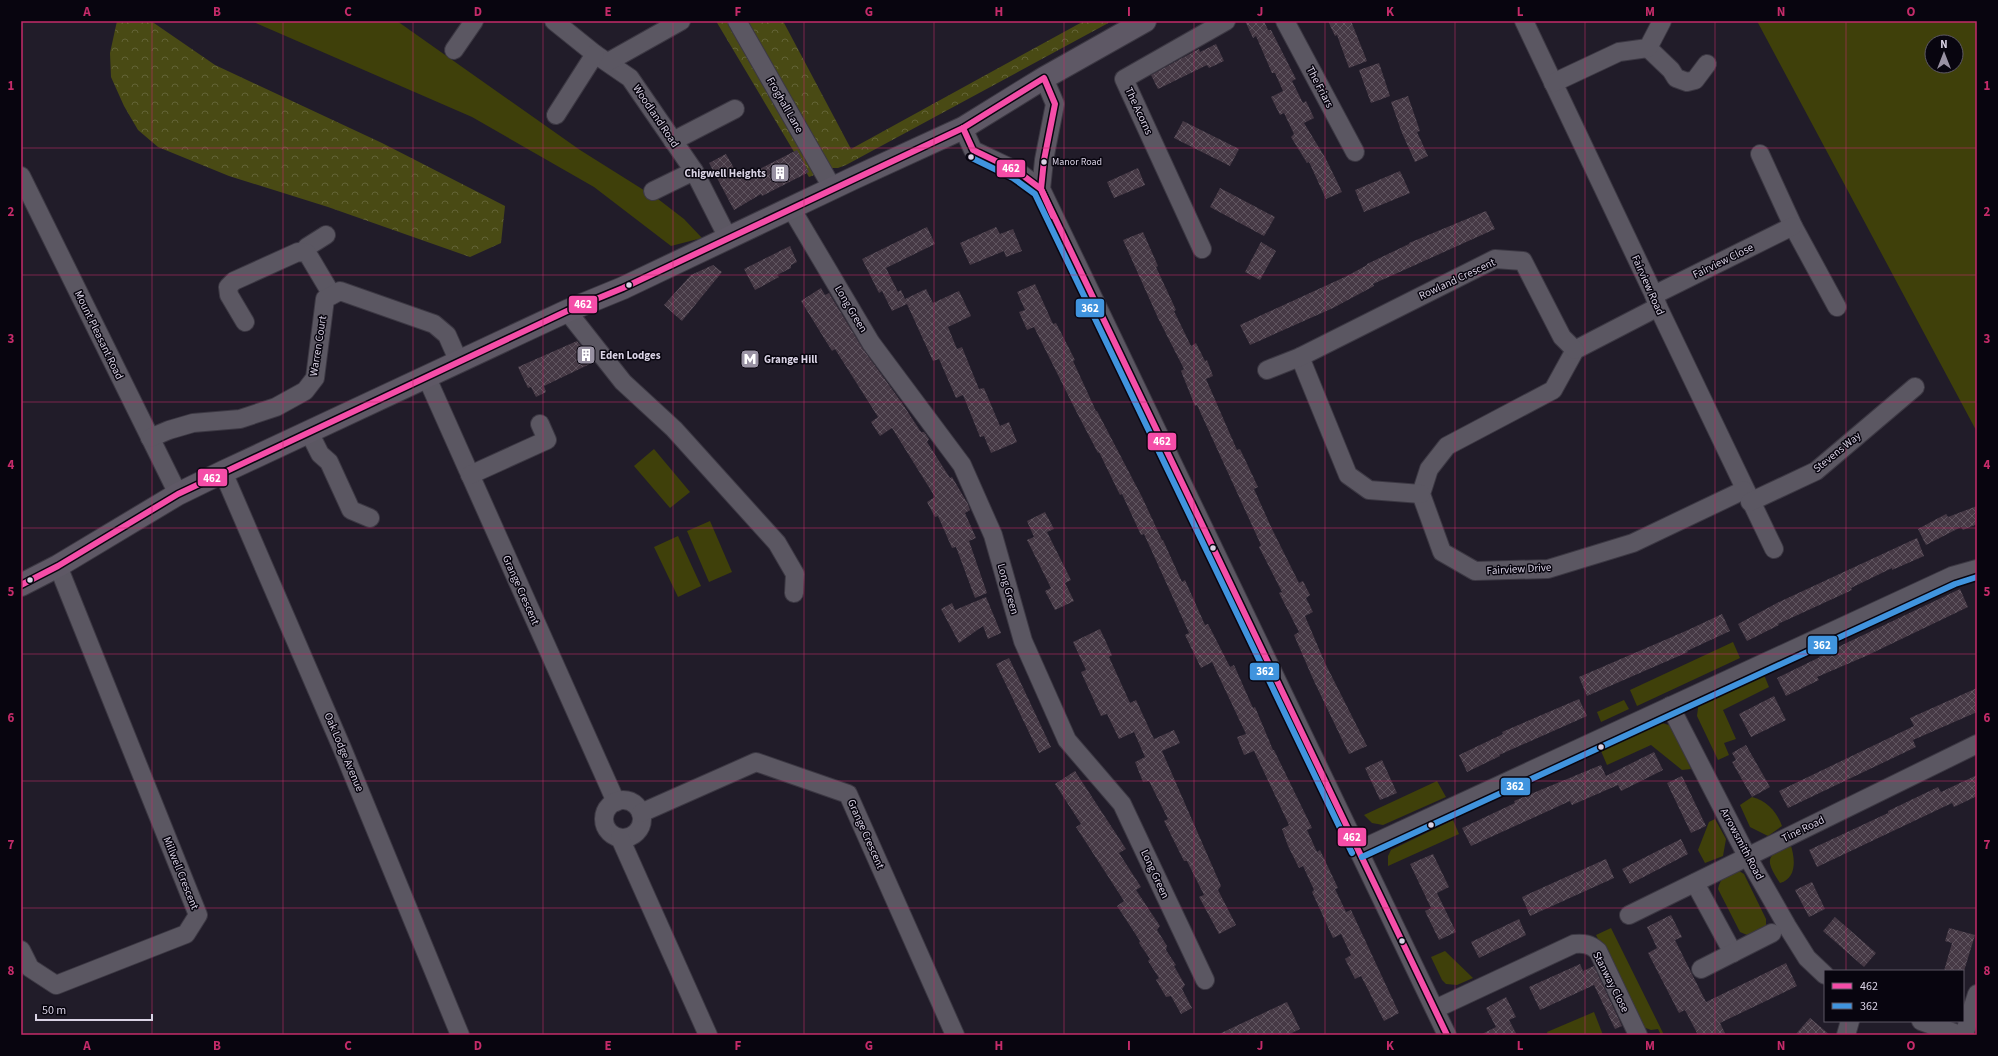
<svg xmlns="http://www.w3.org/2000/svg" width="1998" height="1056" font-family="'Source Sans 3',sans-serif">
<defs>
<pattern id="forest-crowns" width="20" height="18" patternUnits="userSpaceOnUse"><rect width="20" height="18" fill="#494a14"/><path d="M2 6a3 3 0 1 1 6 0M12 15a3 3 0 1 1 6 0" fill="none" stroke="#636336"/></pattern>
<pattern id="building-cross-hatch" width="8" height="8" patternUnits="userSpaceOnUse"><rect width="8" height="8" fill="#463945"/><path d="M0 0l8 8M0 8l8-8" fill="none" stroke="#605560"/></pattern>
</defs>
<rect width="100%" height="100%" fill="#211c29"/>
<g fill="#3f400a" fill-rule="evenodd">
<polygon points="251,21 397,21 580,150 658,199 684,219 702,238 671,246 594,187 472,117"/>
<path d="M1757,21H1977V432ZM1932,42H1956V66H1932Z"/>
<polygon points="654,449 690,492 670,508 634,466"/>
<polygon points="710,521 732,572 709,582 687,531"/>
<polygon points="678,536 701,586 678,597 654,547"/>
<polygon points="1733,642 1740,658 1637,706 1630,690"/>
<polygon points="1762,670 1769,687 1723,710 1736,739 1724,743 1729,755 1718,760 1697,716 1699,700"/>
<polygon points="1624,700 1629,709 1601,722 1597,712"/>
<polygon points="1659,722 1672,726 1691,769 1682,770 1651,745 1607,765 1601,751"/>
<polygon points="1437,781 1446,797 1383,825 1372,823 1364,815"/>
<path d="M1752,797C1767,801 1777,812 1782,826L1768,836L1750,827L1740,805Z"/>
<polygon points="1715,819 1726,839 1723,856 1705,863 1698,850 1709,822"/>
<polygon points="1453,820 1459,834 1388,866 1388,856 1391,850"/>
<path d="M1791,846C1795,859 1797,878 1780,883C1765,860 1765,855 1791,846Z"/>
<path d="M1739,871L1744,874L1766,919V925L1762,930L1747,935L1740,932L1718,889C1720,877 1728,874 1739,871Z"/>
<polygon points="1611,928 1664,1035 1661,1035 1658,1029 1651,1030 1643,1027 1596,935"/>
<polygon points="1445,951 1473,978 1457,985 1446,984 1442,980 1431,957"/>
<polygon points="1594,1012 1603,1035 1548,1035 1547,1032"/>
</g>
<g fill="url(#forest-crowns)">
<polygon points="117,21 151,21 215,65 382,143 505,206 501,243 470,257 328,207 229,176 158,147 138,130 124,106 111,77 110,53"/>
<polygon points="716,21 783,21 851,149 1084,21 1112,21 846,165 838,168 832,168 809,177"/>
</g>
<g fill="url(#building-cross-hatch)">
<polygon points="1245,21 1264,21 1268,30 1271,30 1296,79 1292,81 1303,103 1306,101 1314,118 1304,123 1326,159 1342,192 1326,199 1309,162 1307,163 1291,137 1294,134 1284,113 1280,115 1271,97 1283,91 1275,73 1272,73 1256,36 1253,38"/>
<polygon points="1328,21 1351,21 1367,61 1349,68 1337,35 1335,36"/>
<polygon points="1216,44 1224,61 1209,68 1207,65 1158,89 1151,75 1195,51 1199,49 1200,52"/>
<polygon points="1379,63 1390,96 1371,103 1359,70"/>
<polygon points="1408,96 1420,131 1417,132 1428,156 1415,162 1402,133 1391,102"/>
<polygon points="1183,121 1239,149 1230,166 1174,138"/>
<polygon points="797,150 809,172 762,196 761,194 734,210 709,163 726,154 740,179"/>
<polygon points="1138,168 1145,185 1114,198 1107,182"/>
<polygon points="1400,171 1410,193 1364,212 1355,190"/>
<polygon points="1220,188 1275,217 1264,236 1210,207"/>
<polygon points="1486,211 1495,229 1373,284 1374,286 1333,308 1250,345 1240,325 1347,276 1367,265 1367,264 1409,244 1409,243"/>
<polygon points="927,227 935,244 886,268 898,292 901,290 905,299 926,289 933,303 959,291 971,316 948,327 957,349 962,347 979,389 984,388 1000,426 1009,422 1017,442 991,453 984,436 980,437 963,395 956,398 939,359 933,361 907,304 892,311 882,291 879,293 862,259"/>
<polygon points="996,227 1000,234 1013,229 1022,251 1006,257 1004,251 970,265 960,243"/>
<polygon points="1143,232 1158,266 1156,267 1176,310 1174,311 1191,346 1196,343 1205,361 1207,360 1213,376 1206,379 1237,450 1240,449 1258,487 1254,489 1272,529 1299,583 1303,581 1310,595 1306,598 1313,612 1305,616 1325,663 1367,746 1349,754 1313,679 1294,635 1299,632 1279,593 1282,592 1259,547 1261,545 1197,405 1195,406 1181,371 1184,369 1158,318 1123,240"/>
<polygon points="1261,242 1276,251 1260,280 1245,272"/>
<polygon points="790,246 797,262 791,265 791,268 777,275 779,277 755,290 744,269"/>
<polygon points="713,265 722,272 682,321 664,305 691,275"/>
<polygon points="1035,284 1053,324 1056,323 1075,360 1073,361 1096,411 1097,411 1142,497 1162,540 1163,540 1182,582 1185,580 1205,625 1208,624 1230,667 1234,665 1253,708 1255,707 1273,750 1274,750 1312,828 1307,830 1317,852 1320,850 1338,888 1335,889 1346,912 1351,910 1399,1013 1384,1021 1361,976 1355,979 1345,959 1351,955 1341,934 1333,938 1312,892 1314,890 1303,866 1299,868 1288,846 1282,829 1289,825 1254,751 1244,755 1237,737 1246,734 1212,662 1201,668 1185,635 1189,633 1144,534 1141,535 1122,494 1120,495 1099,452 1098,453 1076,411 1034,327 1027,330 1019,312 1025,310 1017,292"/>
<polygon points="821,288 825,295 829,293 863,349 902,403 921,432 924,432 929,439 927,442 950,478 952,477 968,504 970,510 965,513 976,538 969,541 987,593 975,598 956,547 952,548 938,516 935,517 927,502 935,497 892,428 880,436 871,422 878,417 835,349 832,351 801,301"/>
<polygon points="577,341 594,362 544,386 546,392 536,397 531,387 528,388 518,367"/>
<polygon points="1977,506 1977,524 1963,530 1961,527 1926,545 1918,529 1946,514 1948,517"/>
<polygon points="1045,512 1054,529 1047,532 1071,580 1065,583 1074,601 1055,610 1045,591 1051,588 1027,540 1034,537 1027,521"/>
<polygon points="1917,538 1924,556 1892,570 1892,568 1851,588 1852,590 1778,624 1779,625 1747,641 1738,624 1777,603"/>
<polygon points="1960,589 1968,607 1866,656 1817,677 1819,680 1786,696 1777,678 1820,657 1819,656"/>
<polygon points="986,597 1001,633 988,639 983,626 959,643 941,609 952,603 955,610"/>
<polygon points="1722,614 1730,631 1687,651 1688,652 1587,696 1579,677 1688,630"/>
<polygon points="1100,629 1112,655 1109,657 1130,703 1136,700 1154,739 1174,730 1180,743 1162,751 1221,886 1218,890 1236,925 1219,934 1199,897 1204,895 1187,861 1184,861 1164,821 1168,819 1149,781 1143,782 1135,762 1145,757 1134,732 1119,739 1107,714 1101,716 1081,672 1086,670 1073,642"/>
<polygon points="1009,658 1051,747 1039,753 996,664"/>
<polygon points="1977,688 1977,712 1913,740 1916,747 1788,808 1779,791 1914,726 1910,718"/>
<polygon points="1774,696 1786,720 1751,737 1739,714"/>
<polygon points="1579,699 1587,716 1499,755 1500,756 1467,772 1459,755 1503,734 1502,732"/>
<polygon points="1746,745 1770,787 1752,797 1732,762 1736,760 1732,753"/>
<polygon points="1654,752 1663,770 1621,791 1618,785 1572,805 1570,801 1471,846 1462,828 1515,803 1514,801 1601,765 1606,776"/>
<polygon points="1382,760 1397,793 1380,800 1365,768"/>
<polygon points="1075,771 1126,849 1119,853 1141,887 1136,890 1160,926 1157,930 1167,946 1166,950 1176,965 1174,966 1185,985 1182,989 1192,1008 1181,1014 1171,996 1166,997 1156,980 1159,978 1148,961 1150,959 1139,943 1140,941 1117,906 1124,901 1076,827 1081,824 1055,784"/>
<polygon points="1977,775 1977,796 1954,807 1952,803 1817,867 1809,850 1888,813 1888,811 1938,787 1941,792"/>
<polygon points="1682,776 1706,826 1691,833 1667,783"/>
<polygon points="1681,839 1688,854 1630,884 1622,869"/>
<polygon points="1433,854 1449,887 1437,893 1456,932 1439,940 1425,911 1431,908 1410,864"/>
<polygon points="1606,859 1614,878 1530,916 1522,897"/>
<polygon points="1812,882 1825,909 1809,917 1795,890"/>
<polygon points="1671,915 1682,937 1675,940 1706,1002 1786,963 1797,986 1720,1023 1726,1035 1698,1035 1685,1010 1679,1013 1648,953 1657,948 1647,927"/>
<polygon points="1835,917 1876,953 1864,967 1823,931"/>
<polygon points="1519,919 1526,935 1479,958 1471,942"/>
<polygon points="1949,928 1975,935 1964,971 1944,971 1952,943 1945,941"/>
<polygon points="1580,964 1583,971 1594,966 1622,1026 1615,1029 1594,985 1540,1010 1529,987"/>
<polygon points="1506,997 1516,1017 1509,1020 1517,1035 1480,1035 1496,1027 1486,1008"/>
<polygon points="1287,1002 1300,1029 1288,1035 1217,1035"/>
<polygon points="1810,1018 1830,1035 1795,1035"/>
</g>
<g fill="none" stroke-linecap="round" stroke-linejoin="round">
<defs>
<g id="minor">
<polyline points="554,21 595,54 630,78 694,171 728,238"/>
<polyline points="737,21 833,189"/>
<polyline points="1285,21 1355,152"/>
<polyline points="1524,21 1654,295 1658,307 1774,549"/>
<polyline points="1648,48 1671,70 1676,78 1687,82 1695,80 1707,64"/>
<polyline points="454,50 474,21"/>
<polyline points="608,62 681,21"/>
<polyline points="1044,78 1055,104 1044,160 1041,189 1447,1035"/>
<polyline points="1553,83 1619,52 1648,48 1662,21"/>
<polyline points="556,115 595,54"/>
<polyline points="963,128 973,150 1017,171 1041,189"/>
<polyline points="673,141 735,109"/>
<polyline points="1760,154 1793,226 1837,307"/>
<polyline points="21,176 178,494"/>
<polyline points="653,191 694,171"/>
<polyline points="791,208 871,343 962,465 993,535 1023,641 1067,740 1122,804 1205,980"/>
<polyline points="1202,249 1124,79 1226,21"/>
<polyline points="307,253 307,247 326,235"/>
<polyline points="1654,295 1793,226"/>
<polyline points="1658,307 1575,350 1553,390 1447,446 1429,469 1421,494 1442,552 1475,571 1548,569 1633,543 1744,490"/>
<polyline points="567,311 623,382 674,429 777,543 795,574 794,593"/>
<polyline points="245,322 229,295 228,287 234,281 298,252 307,253 332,295"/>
<polyline points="1300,357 1348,475 1369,490 1421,494"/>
<polyline points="1267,370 1300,357 1495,259 1523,261 1562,337 1575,350"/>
<polyline points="427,378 616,802"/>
<polyline points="309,432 320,454 329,462 351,510 370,518"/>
<polyline points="150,438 169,430 193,423 240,419 276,407 305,391 315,378 325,299 340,291 434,324 447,335 459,362"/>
<polyline points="223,472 342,748 460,1035"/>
<polyline points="470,475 547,440 540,424"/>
<polyline points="1750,502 1816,471 1915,387"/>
<polyline points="1670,706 1747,856 1787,926 1807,958 1825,975"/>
<circle cx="623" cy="819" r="19"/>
<polyline points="641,813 756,762 848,794 955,1035"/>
<polyline points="620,838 708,1035"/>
<polyline points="1359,850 1952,576 1977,569"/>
<polyline points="1695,883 1733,953"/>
<polyline points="1629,915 1977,744"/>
<polyline points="21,950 30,968 56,985 186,934 198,915 58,566"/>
<polyline points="1701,969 1772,933"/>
<path d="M1435,1009L1574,944C1584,943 1590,944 1598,951L1638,1035"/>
<polyline points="1921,1021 1960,1035"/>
<polyline points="1846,1035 1850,1021"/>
<polyline points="1964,1035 1977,994"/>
</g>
<polyline id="major" points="21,585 58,566 178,494 223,472 567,311 623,288 854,178 963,128 1044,78 1145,21"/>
</defs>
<use href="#minor" stroke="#3c3843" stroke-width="20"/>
<use href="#major" stroke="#3c3843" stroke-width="24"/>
<use href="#minor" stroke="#5b5762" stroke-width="18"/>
<use href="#major" stroke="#5e5865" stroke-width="22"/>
<defs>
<g id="bus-1">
<polyline points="963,128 973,150 1017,171 1041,189 1053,216"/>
<polyline points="21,585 58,566 178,494 567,311 623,288 963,128 1044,78 1055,104 1044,160 1041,189 1447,1035"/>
</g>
<g id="bus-2">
<polyline points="970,157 1013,178 1035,194 1352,853"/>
<polyline points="1362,857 1955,584 1977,577"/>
</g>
</defs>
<use href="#bus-1" stroke="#08050f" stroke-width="9"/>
<use href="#bus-2" stroke="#08050f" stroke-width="9"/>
<use href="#bus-1" stroke="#f54da8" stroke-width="6"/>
<use href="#bus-2" stroke="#4094de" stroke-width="6"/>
</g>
<path fill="none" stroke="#c42b69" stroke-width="1" stroke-opacity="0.55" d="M152,21V1035M283,21V1035M413,21V1035M543,21V1035M673,21V1035M804,21V1035M934,21V1035M1064,21V1035M1194,21V1035M1325,21V1035M1455,21V1035M1585,21V1035M1715,21V1035M1846,21V971M21,148H1977M21,275H1977M21,402H1977M21,528H1977M21,654H1977M21,781H1977M21,908H1977M1846,1021V1035"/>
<defs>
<symbol id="building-square" viewBox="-11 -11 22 22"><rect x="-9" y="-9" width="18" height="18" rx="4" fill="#9992a3" stroke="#08050f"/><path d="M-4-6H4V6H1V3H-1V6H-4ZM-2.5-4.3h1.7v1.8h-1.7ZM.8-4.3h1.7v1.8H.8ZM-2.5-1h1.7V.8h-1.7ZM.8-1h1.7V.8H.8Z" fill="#fff"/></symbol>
<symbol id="metro-square" viewBox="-11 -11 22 22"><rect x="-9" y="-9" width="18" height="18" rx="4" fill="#9992a3" stroke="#08050f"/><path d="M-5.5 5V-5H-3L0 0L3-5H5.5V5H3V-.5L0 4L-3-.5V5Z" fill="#fff"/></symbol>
</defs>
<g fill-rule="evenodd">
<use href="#building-square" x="769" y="162" width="22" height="22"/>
<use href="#building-square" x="575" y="344" width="22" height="22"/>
<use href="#metro-square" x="739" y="348" width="22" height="22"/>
</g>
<g fill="#d9d2e4" stroke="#08050f" stroke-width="1.5">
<circle cx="971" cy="157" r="3.5"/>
<circle cx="1044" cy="162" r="3.5"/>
<circle cx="629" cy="285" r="3.5"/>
<circle cx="1213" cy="548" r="3.5"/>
<circle cx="30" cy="580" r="3.5"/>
<circle cx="1601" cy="747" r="3.5"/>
<circle cx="1431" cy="825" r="3.5"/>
<circle cx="1402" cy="941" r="3.5"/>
</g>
<g text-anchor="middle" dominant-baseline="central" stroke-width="3" stroke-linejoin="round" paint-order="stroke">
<g font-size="10" fill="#d9d2e4" stroke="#08050f" text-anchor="start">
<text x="1052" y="162">Manor Road</text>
</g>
<g font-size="11" fill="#d9d2e4" stroke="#08050f">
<text transform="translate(1320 87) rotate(62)">The Friars</text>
<text transform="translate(785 105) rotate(60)">Froghall Lane</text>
<text transform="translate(1139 111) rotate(65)">The Acorns</text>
<text transform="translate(656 116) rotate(56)">Woodland Road</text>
<text transform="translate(1723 261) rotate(-26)">Fairview Close</text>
<text transform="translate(1457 279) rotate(-25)">Rowland Crescent</text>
<text transform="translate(1648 285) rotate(66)">Fairview Road</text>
<text transform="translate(851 309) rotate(59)">Long Green</text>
<text transform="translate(99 335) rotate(64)">Mount Pleasant Road</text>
<text transform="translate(318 346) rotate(-81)">Warren Court</text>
<text transform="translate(1837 452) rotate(-39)">Stevens Way</text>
<text transform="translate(1519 569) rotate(-3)">Fairview Drive</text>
<text transform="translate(1008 589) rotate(74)">Long Green</text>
<text transform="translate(521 590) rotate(66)">Grange Crescent</text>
<text transform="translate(344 752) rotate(67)">Oak Lodge Avenue</text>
<text transform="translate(1803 829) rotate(-26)">Tine Road</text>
<text transform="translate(866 834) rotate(66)">Grange Crescent</text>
<text transform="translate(1742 844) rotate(62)">Arrowsmith Road</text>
<text transform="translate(181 873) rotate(68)">Millwell Crescent</text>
<text transform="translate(1155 874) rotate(65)">Long Green</text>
<text transform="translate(1611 982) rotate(63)">Stanway Close</text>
</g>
<g font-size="11" font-weight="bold" fill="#d9d2e4" stroke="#08050f" text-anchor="start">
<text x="766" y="173" text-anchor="end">Chigwell Heights</text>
<text x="600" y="355">Eden Lodges</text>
<text x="764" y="359">Grange Hill</text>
</g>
</g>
<g stroke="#08050f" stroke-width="1.5">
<rect x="996" y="159" width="30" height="19" rx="4" fill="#f54da8"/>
<rect x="568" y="295" width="30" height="19" rx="4" fill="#f54da8"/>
<rect x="1075" y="298" width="30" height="20" rx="4" fill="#4094de"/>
<rect x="1147" y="432" width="30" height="19" rx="4" fill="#f54da8"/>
<rect x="197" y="468" width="31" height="19" rx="4" fill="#f54da8"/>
<rect x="1807" y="635" width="31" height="20" rx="4" fill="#4094de"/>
<rect x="1249" y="662" width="31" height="19" rx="4" fill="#4094de"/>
<rect x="1500" y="777" width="31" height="19" rx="4" fill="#4094de"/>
<rect x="1337" y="827" width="30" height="20" rx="4" fill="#f54da8"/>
</g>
<g font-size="11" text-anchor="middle" font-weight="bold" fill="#fff">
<text x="1011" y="172">462</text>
<text x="583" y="308">462</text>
<text x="1090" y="312">362</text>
<text x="1162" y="445">462</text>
<text x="212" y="482">462</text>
<text x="1822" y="649">362</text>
<text x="1265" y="675">362</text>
<text x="1515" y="790">362</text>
<text x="1352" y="841">462</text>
</g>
<rect width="1998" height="1056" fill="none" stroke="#08050f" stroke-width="44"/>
<rect x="1824" y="970" width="140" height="52" fill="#08050f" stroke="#5c5764"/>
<rect x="1832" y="983" width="20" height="6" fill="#f54da8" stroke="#5c5764"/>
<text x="1860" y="990" font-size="12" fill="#d9d2e4">462</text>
<rect x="1832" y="1003" width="20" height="6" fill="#4094de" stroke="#5c5764"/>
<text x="1860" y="1010" font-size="12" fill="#d9d2e4">362</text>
<g transform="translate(1944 54)"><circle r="19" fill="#08050f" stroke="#5c5764"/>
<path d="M0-3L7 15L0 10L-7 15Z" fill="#9992a3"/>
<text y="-6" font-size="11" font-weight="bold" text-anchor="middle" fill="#d9d2e4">N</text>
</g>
<path d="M36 1014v6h116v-6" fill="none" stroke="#d9d2e4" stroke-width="2"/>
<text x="42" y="1014" font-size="12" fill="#d9d2e4" stroke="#08050f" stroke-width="3" paint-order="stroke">50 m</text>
<rect x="22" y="22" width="1954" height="1012" fill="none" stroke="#c42b69" stroke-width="1.5"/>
<g font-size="13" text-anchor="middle" font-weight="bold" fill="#c42b69">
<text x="87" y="16">A</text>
<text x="217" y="16">B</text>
<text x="348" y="16">C</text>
<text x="478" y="16">D</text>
<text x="608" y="16">E</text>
<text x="738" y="16">F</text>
<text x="869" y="16">G</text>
<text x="999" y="16">H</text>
<text x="1129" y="16">I</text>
<text x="1260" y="16">J</text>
<text x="1390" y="16">K</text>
<text x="1520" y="16">L</text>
<text x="1650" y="16">M</text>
<text x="1781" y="16">N</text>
<text x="1911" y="16">O</text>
<text x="11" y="90">1</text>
<text x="1987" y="90">1</text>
<text x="11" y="216">2</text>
<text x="1987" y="216">2</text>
<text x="11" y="343">3</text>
<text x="1987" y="343">3</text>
<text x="11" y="469">4</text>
<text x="1987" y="469">4</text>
<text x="11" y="596">5</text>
<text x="1987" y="596">5</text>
<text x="11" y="722">6</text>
<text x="1987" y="722">6</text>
<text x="11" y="849">7</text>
<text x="1987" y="849">7</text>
<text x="11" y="975">8</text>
<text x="1987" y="975">8</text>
<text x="87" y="1050">A</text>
<text x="217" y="1050">B</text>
<text x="348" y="1050">C</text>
<text x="478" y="1050">D</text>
<text x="608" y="1050">E</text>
<text x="738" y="1050">F</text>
<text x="869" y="1050">G</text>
<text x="999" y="1050">H</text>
<text x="1129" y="1050">I</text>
<text x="1260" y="1050">J</text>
<text x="1390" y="1050">K</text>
<text x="1520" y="1050">L</text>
<text x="1650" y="1050">M</text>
<text x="1781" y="1050">N</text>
<text x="1911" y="1050">O</text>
</g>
</svg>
